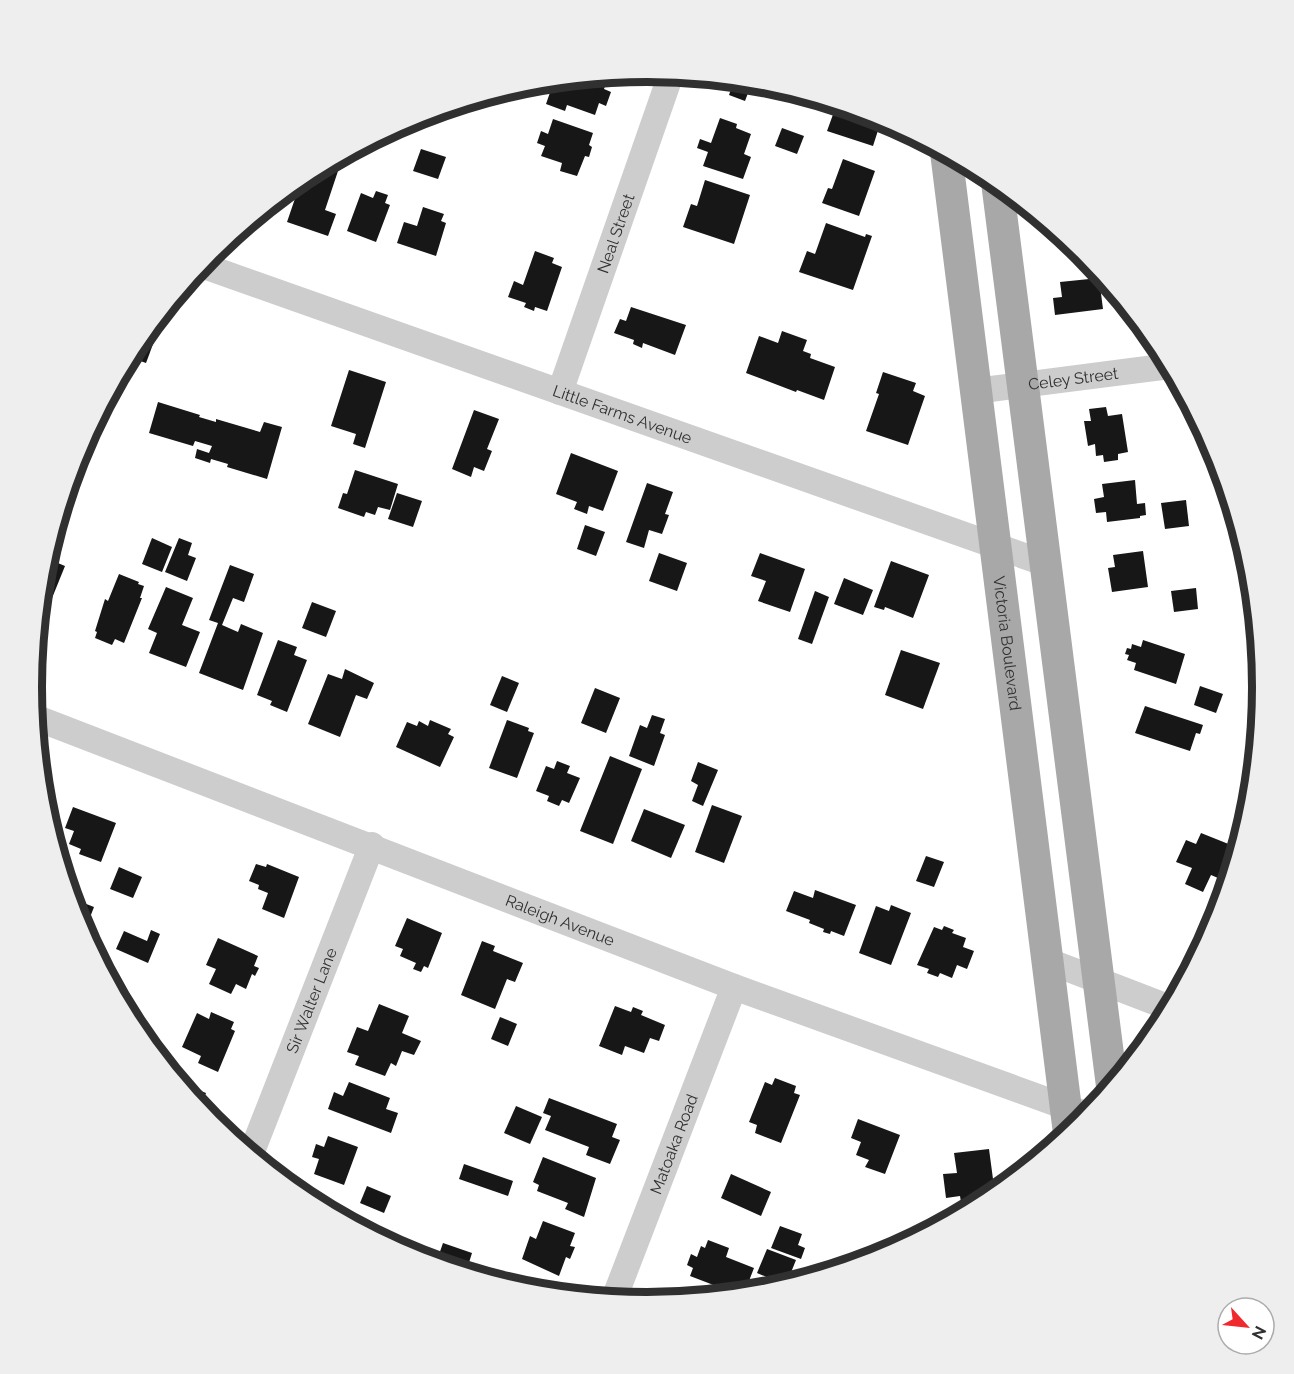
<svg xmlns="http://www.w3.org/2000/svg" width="1294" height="1374" font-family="Raleway,sans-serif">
<rect width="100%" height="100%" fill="#fff"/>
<g fill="#171717">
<polygon points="596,77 607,80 604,89 611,92 606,106 599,103 595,115 567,105 565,111 546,104 554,81"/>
<polygon points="734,80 767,83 786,89 783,96 751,85 745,101 729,95"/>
<polygon points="848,108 882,118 873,146 827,131 835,109 846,113"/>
<polygon points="720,118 737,124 736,128 751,134 744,154 751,157 743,179 703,166 708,152 697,148 700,139 711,143"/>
<polygon points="553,119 593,133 589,145 592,147 589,157 585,156 577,176 560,171 562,163 541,156 545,146 537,143 541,131 548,134"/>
<polygon points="782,128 804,136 797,154 775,146"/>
<polygon points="421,149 446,157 438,179 413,171"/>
<polygon points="338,157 342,159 325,210 336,214 328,236 287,222 302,178"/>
<polygon points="843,159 875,171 859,216 822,203 828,188 832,189"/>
<polygon points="705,180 750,195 734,244 683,227 691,204 697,206"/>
<polygon points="376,191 388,195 385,203 390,205 376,242 347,231 361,193 373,198"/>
<polygon points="423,207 444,214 441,221 446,223 436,256 397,243 404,222 417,226"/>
<polygon points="826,223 865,237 866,234 872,236 853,290 799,272 807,251 815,254"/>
<polygon points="535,251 554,258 552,263 562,267 547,311 535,307 534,311 524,307 526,303 508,297 514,281 523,285"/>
<polygon points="1099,278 1103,309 1055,315 1053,298 1062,297 1060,282"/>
<polygon points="631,307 686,325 675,355 643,343 642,348 633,344 634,340 614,333 620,319 626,321"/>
<polygon points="157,318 162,320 146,363 129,357 135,345"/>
<polygon points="782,331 807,340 803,351 811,354 810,358 835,367 824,400 797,390 796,392 746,373 759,336 778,343"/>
<polygon points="349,370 386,382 365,448 353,444 356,434 331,426"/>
<polygon points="883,372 916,383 913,391 925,396 908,445 866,431 879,394 876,393"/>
<polygon points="158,402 200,415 199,417 216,422 216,419 260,432 264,422 282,427 267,479 227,467 228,464 211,459 210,463 195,458 197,449 209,453 212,446 195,441 193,446 149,433"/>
<polygon points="1106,407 1108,416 1122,414 1128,452 1118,454 1118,460 1104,462 1103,455 1096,456 1095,444 1088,446 1084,421 1091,421 1089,409"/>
<polygon points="474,410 499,419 487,449 492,451 484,471 474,467 471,477 452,469"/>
<polygon points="571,453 618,471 603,511 589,506 587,514 574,509 577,502 556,494"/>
<polygon points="355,470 398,484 390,510 378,507 375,515 366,512 364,517 338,508 343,493 347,494"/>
<polygon points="1135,480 1137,504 1145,503 1146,515 1140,516 1140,518 1107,522 1106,512 1096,513 1094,499 1104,497 1102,484"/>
<polygon points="647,483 673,492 665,514 669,515 662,534 649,530 644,548 626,542"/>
<polygon points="397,493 422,501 413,527 388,519"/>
<polygon points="1186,500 1189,526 1165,529 1161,503"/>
<polygon points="585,525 605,532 596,556 577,549"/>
<polygon points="152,538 172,547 162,572 142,564"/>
<polygon points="179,538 192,543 188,555 196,558 187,581 165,572"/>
<polygon points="1143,551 1148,587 1112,592 1108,568 1115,567 1113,555"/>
<polygon points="659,553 687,563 677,591 649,581"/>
<polygon points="760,553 805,569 790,612 758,601 766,581 751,576"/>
<polygon points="46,558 65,566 46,613 39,610"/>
<polygon points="891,561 929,575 913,618 885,607 884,610 874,607"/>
<polygon points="230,565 254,574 244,602 233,598 222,625 238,632 241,624 263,633 243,690 199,673 218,623 209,620"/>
<polygon points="119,574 139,582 138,584 144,586 140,598 142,598 124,643 115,639 112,645 95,638 97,632 95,631 105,599 108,601"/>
<polygon points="844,578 873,590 863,615 834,604"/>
<polygon points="166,587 193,598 182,625 200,632 186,667 149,653 157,633 148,629"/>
<polygon points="1196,588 1198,609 1174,612 1171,591"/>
<polygon points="815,591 829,597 812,644 798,639"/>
<polygon points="312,602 336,611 326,637 302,628"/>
<polygon points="278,640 297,647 294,655 307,660 287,712 270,705 272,701 257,695"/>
<polygon points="1143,640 1185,654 1176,684 1134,670 1136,663 1127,660 1129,655 1125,654 1127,648 1131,649 1132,644 1141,647"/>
<polygon points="901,650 940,663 923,709 885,695"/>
<polygon points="345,669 374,683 367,699 356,695 340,737 308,724 328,674 342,679"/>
<polygon points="502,676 519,683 507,712 490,705"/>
<polygon points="1200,686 1223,694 1216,713 1194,705"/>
<polygon points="595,688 620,698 606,733 581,723"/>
<polygon points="1145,706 1203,725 1200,734 1196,733 1190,751 1135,733"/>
<polygon points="652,715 665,719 660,733 665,735 654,766 629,756 640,725 647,728"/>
<polygon points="430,720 451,729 448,734 454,737 440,767 396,747 407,722 417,726 419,721 428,726"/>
<polygon points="507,720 529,728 528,731 534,733 517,778 489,768"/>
<polygon points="610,756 642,769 613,844 580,831"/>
<polygon points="557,761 570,766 567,773 580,778 569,803 562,800 559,806 547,801 549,796 536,791 546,766 554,769"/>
<polygon points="698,762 718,770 703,806 692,801 698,785 691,781"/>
<polygon points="712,805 742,816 724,863 695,852"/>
<polygon points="73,807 116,823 101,862 79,854 81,849 69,844 74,831 65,828"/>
<polygon points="644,809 685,825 671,858 631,841"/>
<polygon points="1201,833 1231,845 1224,863 1231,866 1225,881 1211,875 1203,892 1185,884 1192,868 1176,862 1186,840 1196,844"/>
<polygon points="926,856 944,862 934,887 916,881"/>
<polygon points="256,864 266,867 267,864 299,877 284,918 262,909 268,893 258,889 259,885 249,881"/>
<polygon points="119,867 142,877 133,898 110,889"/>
<polygon points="815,890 856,905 844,936 831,931 830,934 823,932 824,929 809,923 810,920 786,911 794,891 813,898"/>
<polygon points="71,898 94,907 84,933 78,922"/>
<polygon points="891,905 911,913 891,965 859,953 876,906 889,911"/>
<polygon points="407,918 442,933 428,968 424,966 421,972 413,969 416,963 400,956 403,949 395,946"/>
<polygon points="944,926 954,930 952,933 966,938 963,947 974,951 967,969 957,965 952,978 940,973 938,977 927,973 929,969 917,965 934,927 942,930"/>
<polygon points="151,930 160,934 148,963 116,949 124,931 147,941"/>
<polygon points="218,938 258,956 254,966 259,968 255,976 252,974 246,989 236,984 231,994 209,984 216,969 206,965"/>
<polygon points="482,941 495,946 493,951 523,963 515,982 507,979 495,1009 461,995"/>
<polygon points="379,1004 409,1016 402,1033 421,1041 414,1055 402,1051 396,1066 391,1063 385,1076 355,1065 359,1056 347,1052 357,1027 368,1031"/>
<polygon points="615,1006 631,1012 633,1007 643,1011 641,1015 665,1025 659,1041 650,1038 644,1053 625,1046 622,1055 599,1046"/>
<polygon points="211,1012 234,1022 231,1029 235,1031 218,1072 198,1063 201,1056 182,1047 197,1013 209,1019"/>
<polygon points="500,1017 517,1024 508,1046 491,1039"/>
<polygon points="775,1078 796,1086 794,1093 800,1095 781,1143 755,1133 757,1125 749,1122 765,1082 772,1085"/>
<polygon points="178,1082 206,1093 200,1108"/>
<polygon points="349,1082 390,1098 386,1109 398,1113 391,1133 328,1109 334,1092 343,1096"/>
<polygon points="549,1098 617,1124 612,1137 620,1140 610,1164 586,1155 589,1147 545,1130 551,1116 543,1113"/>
<polygon points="516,1106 542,1117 530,1144 504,1133"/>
<polygon points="858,1119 900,1135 885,1174 865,1167 869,1160 856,1155 861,1142 851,1138"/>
<polygon points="328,1136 358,1147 344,1185 314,1174 319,1159 312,1157 316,1144 324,1147"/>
<polygon points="989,1149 995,1194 963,1213 960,1196 946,1198 943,1174 957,1173 954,1153"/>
<polygon points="543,1157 596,1178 584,1217 565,1209 568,1203 537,1191 539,1185 533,1182"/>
<polygon points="464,1164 513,1181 508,1196 459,1179"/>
<polygon points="731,1174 771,1192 761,1216 721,1198"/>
<polygon points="367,1186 391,1196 384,1213 360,1203"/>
<polygon points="319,1198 333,1204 331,1210 338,1213 337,1216 316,1205"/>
<polygon points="543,1221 575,1233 570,1246 575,1247 570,1259 566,1257 559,1276 522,1259 530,1236 536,1239"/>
<polygon points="780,1226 802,1234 798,1245 805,1248 801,1259 771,1248"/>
<polygon points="901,1234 913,1239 894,1249"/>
<polygon points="708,1240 729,1248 726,1257 754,1268 747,1286 741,1284 737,1294 690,1276 693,1268 687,1265 691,1254 697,1257 701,1246 705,1248"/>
<polygon points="443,1243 472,1253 466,1272 436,1263"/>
<polygon points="767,1249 796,1260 786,1285 757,1273"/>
<polygon points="522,1277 552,1289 551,1293 527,1291 509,1285 510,1283 518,1286"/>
</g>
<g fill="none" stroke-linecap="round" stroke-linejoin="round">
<g stroke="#cdcdcd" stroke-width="26">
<path id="s1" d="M201,265L1044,563"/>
<path id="s2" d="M975,391L1170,366"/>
<path id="s3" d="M560,392L671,74"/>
<path id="s4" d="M34,717L734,987L1088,1115"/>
<polyline points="1048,961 1170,1008"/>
<path id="s5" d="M251,1154L372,845"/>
<path id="s6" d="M614,1299L734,987"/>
</g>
<g stroke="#a8a8a8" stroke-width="32">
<path id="s7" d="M946,152L1069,1133"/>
<polyline points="997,182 1112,1086"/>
</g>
</g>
<g text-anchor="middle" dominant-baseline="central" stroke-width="6" stroke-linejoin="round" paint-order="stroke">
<g font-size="16" fill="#303030" stroke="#fff">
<text stroke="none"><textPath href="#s3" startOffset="168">Neal Street</textPath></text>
<text stroke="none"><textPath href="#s2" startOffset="99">Celey Street</textPath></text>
<text stroke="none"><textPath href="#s1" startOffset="447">Little Farms Avenue</textPath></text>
<text stroke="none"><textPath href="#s7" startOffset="495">Victoria Boulevard</textPath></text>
<text stroke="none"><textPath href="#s4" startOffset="564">Raleigh Avenue</textPath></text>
<text stroke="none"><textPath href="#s5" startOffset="165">Sir Walter Lane</textPath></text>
<text stroke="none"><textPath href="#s6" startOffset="166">Matoaka Road</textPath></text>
</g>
</g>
<path d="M0 0H1294V1374H0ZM42 687a605 605 0 1 1 1210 0a605 605 0 1 1-1210 0Z" fill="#eee" fill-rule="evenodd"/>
<path fill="none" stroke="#303030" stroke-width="8" d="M42 687a605 605 0 1 1 1210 0a605 605 0 1 1-1210 0Z"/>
<g transform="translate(1246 1326) rotate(117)"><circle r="28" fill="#ffffff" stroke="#acacac" stroke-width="1.5"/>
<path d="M0-4.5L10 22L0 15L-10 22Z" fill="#f0292f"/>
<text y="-9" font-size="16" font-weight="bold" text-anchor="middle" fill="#303030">N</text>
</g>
</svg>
